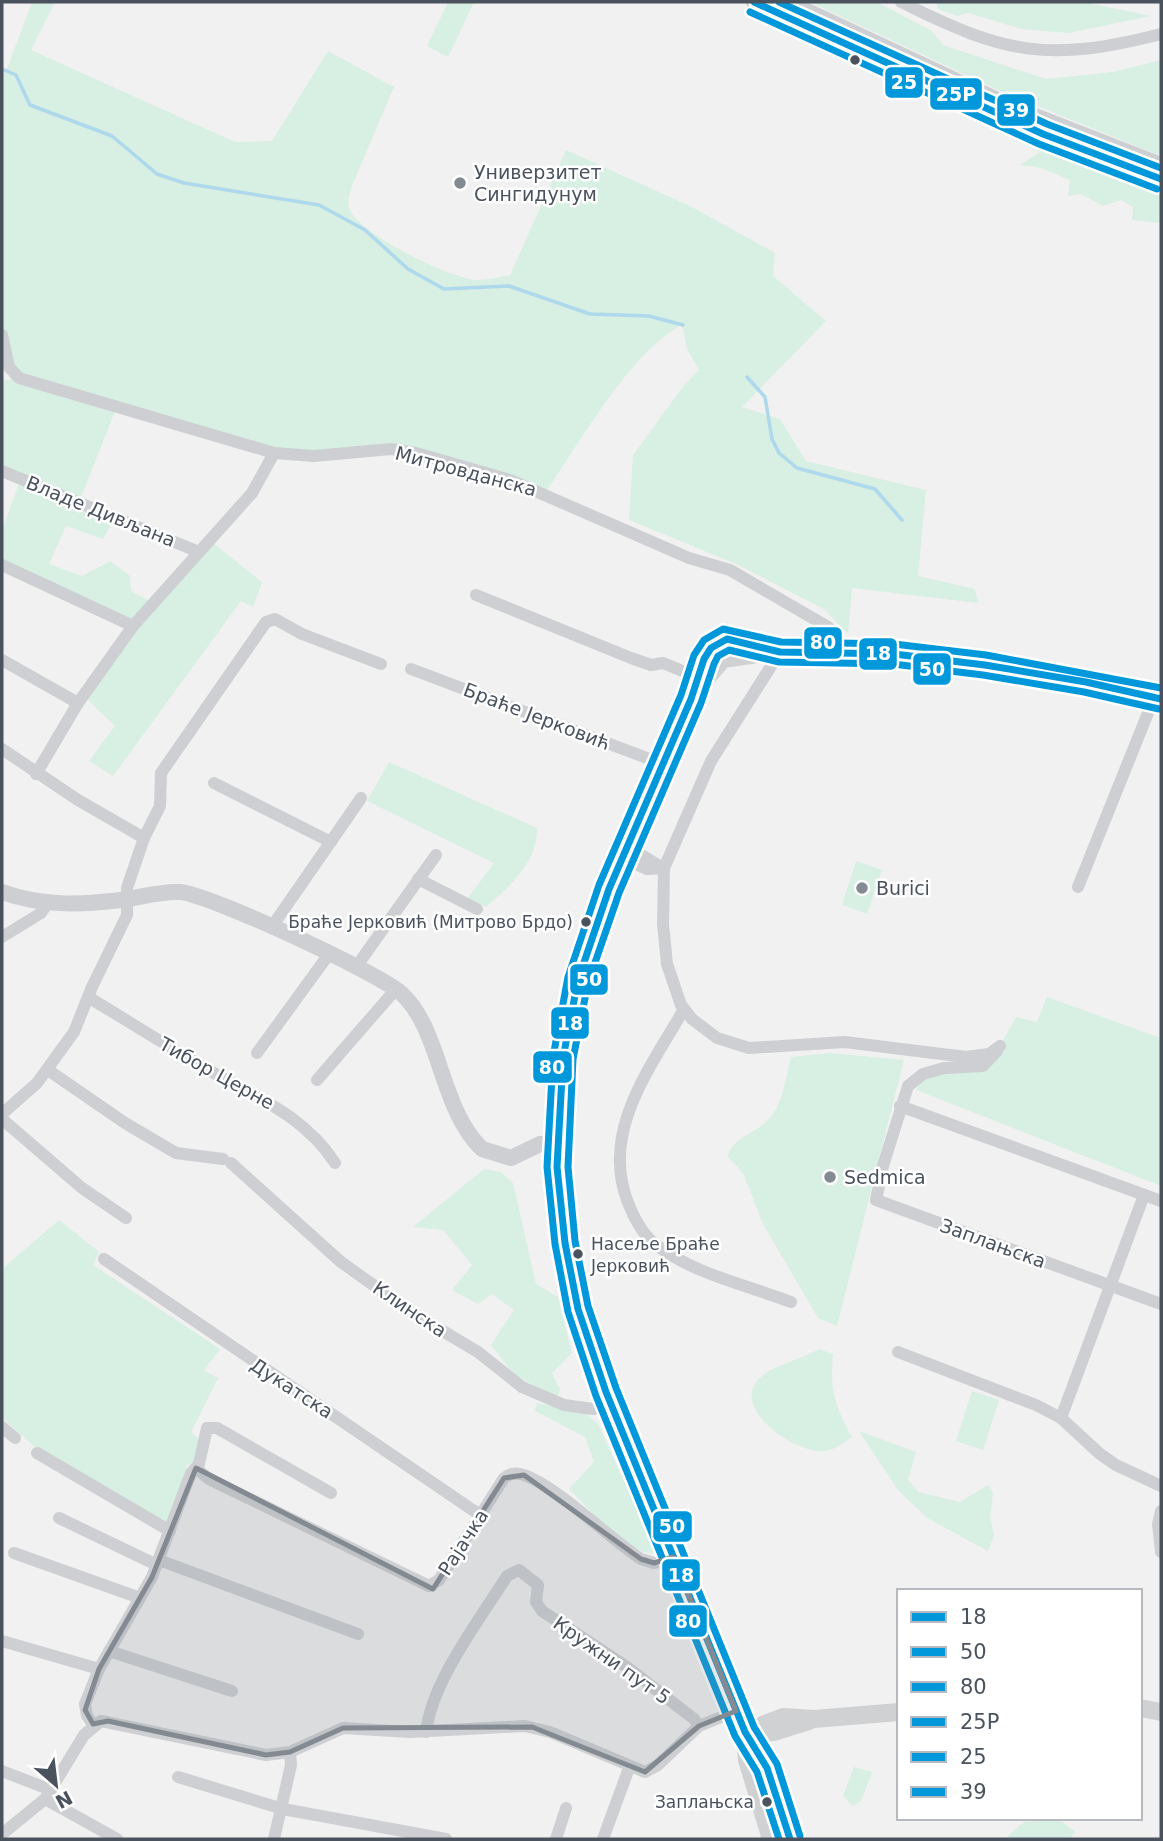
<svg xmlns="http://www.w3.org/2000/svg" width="1163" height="1841" font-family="'DejaVu Sans',sans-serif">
<rect width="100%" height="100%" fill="#f2f1f1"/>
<g fill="#d8efe3">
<path d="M32,2H55L31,50L235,142L272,141L328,51L394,87L351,188C349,196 347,203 350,210C360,234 451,279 477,280C488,280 499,277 510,275L566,150L690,206L775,253L773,276L826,321L742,407L780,419L806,461L926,490L918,576L975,589L978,603L852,588L848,634L824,609L736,564L629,520L633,455L685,384L699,370L687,349L682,325C629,353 580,443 545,493L416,453L300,456L117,406L80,500L116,516L103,539L66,526L49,564L82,576L110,561L130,576L131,591L153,603L209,540L262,582L253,607L241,601L113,776L89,761L115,726L84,696L133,626L2,565V530L21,478L2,471V381L17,378L2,335V72H6Z"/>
<polygon points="448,2 474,2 448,57 427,46"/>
<polygon points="810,2 877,2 932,31 943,45 1046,79 1113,72 1161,60 1161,156 1000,91"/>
<polygon points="936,2 1084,2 1151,16 1068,33 1021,29 968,13 957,16 938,9"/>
<polygon points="1043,150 1161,194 1161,223 1132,220 1133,207 1121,200 1103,206 1081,194 1068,196 1070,180 1041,168 1020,165"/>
<path d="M389,762L537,828C537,863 511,885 486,907L468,898L494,863L367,801Z"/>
<polygon points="856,861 882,870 867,914 842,905"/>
<polygon points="1047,997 1161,1038 1161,1186 916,1090 921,1080 994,1057 1016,1017 1037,1022"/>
<path d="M830,1053L904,1060L837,1326L818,1318L763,1224L743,1173L728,1157C730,1138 757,1133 768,1120C783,1105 786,1077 791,1057Z"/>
<polygon points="484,1169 501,1172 513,1183 536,1284 558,1297 572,1353 552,1373 560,1389 557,1398 513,1374 491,1345 514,1310 492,1294 478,1304 452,1290 472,1265 443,1230 413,1227"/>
<polygon points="59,1220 99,1252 93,1265 220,1349 204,1370 218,1378 191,1432 200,1440 195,1462 187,1465 170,1525 34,1446 2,1418 2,1269"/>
<path d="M819,1349L833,1354C830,1391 834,1404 852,1437C844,1443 835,1450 824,1451C796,1454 733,1411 757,1381C767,1367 803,1359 819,1349Z"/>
<polygon points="972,1391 999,1400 983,1450 956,1441"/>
<path d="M537,1403L584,1412L598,1424L656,1551L652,1554C619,1548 592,1511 569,1489L594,1462L585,1437L535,1411Z"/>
<polygon points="859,1431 916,1452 908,1480 918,1492 960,1502 988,1485 993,1493 990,1517 994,1535 988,1551 927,1518 898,1490"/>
<polygon points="854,1767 872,1772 861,1801 853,1806 843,1796"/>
<polygon points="1059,1819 1075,1832 1070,1839 1005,1839 1024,1822"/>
</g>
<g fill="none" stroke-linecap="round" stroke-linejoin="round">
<g stroke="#aed8eb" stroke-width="3.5">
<polyline points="2,69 16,75 30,105 112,136 157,174 184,183 319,205 365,230 408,269 444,289 509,286 590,314 649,316 683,325"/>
<polyline points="747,377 765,397 772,439 779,453 797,468 875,489 902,520"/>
</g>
<g stroke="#cdcfd2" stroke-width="12">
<path d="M901,2C1005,54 1048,63 1161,34"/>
<polyline points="2,335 9,367 19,378 274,453 314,456 391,449 416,453 510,480 689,558 730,570 828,627 839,640 839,652"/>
<polyline points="2,471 199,552"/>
<polyline points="2,565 133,626"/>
<polyline points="476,595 631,658 651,665 663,663 697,677"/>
<polyline points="780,652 711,761 664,868 663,924 667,964 681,1005 692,1019 717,1038 749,1048 845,1042 966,1057 989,1054 1000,1046"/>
<polyline points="2,660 78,703"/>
<polyline points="411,669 663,764"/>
<polyline points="2,749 78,800 144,838"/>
<polyline points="36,774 78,703 133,626 252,493 274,453"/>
<polyline points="214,783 331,842"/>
<polyline points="627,846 663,868"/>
<polyline points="622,858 647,869 664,868"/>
<polyline points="418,879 477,909"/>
<polyline points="1078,887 1154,698"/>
<polyline points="271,928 361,798"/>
<polyline points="2,937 41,913 47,904"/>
<polyline points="356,967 436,855"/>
<path d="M88,997C128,1021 167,1046 207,1069C255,1097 304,1115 335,1163"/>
<path d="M684,1009C651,1067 601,1130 627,1200C633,1216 641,1233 655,1244C693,1274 747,1285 791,1302"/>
<polyline points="997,1051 983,1066 944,1068 923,1074 908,1086 883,1166 876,1200 1161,1304"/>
<polyline points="257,1053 329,954"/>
<polyline points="48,1070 125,1123 176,1153 223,1159"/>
<polyline points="317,1080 396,989"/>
<polyline points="900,1106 1161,1201"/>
<polyline points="2,1114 37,1083 74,1032 92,987 127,915 127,888 144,838 160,806 161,773 266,622 275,619 302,634 381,664"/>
<polyline points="2,1119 82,1188 126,1218"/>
<polyline points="231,1163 341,1262 411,1312 478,1352 522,1387 564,1405 593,1409 612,1406"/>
<polyline points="104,1259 480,1515"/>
<polyline points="898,1352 1036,1405 1061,1418 1100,1454 1116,1465 1161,1486"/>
<polyline points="1061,1418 1144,1195"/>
<polyline points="2,1427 15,1438"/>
<polyline points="37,1453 170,1531"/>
<path d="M196,1468L209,1479L429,1586L439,1580L504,1478C510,1473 516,1472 524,1475C556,1486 609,1538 641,1559L654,1563L673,1557"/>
<polyline points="1161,1511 1158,1524 1161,1552"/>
<polyline points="59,1518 157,1565"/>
<polyline points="14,1553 140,1598"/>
<polyline points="159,1560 358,1634"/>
<polyline points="2,1641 99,1669"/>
<polyline points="109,1651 232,1691"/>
<polyline points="93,1724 87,1716 85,1704 99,1669 152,1577 191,1473 199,1464 207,1428 217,1428 331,1493"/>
<path d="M426,1732C432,1681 480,1619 507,1576L519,1570L538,1585L536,1602L542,1611L627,1667L694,1719L699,1726"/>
<polyline points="2,1771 51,1790"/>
<polyline points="178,1777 283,1809 446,1839"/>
<polyline points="45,1799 117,1839"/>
<polyline points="2,1834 45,1799 84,1735 101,1721 266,1755 290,1752 343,1728 410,1732 525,1726 550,1732 645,1772 658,1765 699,1726 736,1711"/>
<polyline points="274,1839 291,1765 290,1752"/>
<polyline points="556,1839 566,1808"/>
<polyline points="603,1839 629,1768"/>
</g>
<g stroke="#cdcfd2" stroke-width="16">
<polyline points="754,2 1043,134 1161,179"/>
<polyline points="788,2 1017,109 1161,165"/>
<path d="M2,892C44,907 84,905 128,899C145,896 163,891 180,892C209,894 381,974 402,994C441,1030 440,1109 482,1149L511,1158L540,1144L558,1143"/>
</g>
<g stroke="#cfd1d3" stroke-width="18">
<polyline points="701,684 723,659 766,653"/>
<polyline points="1140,1708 1161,1712"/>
<polyline points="745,1732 783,1717 814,1719 899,1712"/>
<polyline points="748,1733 774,1732 809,1721"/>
<polyline points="745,1736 747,1760 771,1839"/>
<polyline points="790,1839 767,1768 745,1732 606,1392 578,1309 565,1243 557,1167 563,1058 578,980 609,889 691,699 704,659 711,648 727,639 780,652 894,654 985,665 1086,682 1161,699"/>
</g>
<defs>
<polyline id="bus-1" points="790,1839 767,1768 745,1732 606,1392 578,1309 565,1243 557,1167 563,1058 578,980 609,889 691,699 704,659 711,648 727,639 780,652 894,654 985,665 1086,682 1161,699"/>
<polyline id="bus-2" points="800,1836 777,1764 754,1727 616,1388 588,1306 575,1241 568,1167 573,1059 588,983 619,893 701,703 714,664 718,656 729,650 779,662 893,664 983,675 1084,692 1159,709"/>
<polyline id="bus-3" points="779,1839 757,1772 735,1736 596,1396 568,1312 555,1244 547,1167 553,1057 568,977 599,885 681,695 694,655 704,640 723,629 781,642 894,644 986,655 1161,688"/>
<polyline id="bus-4" points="754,2 1043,134 1161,179"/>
<polyline id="bus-5" points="750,12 1039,144 1157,189"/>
<polyline id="bus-6" points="779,2 1047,124 1161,168"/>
</defs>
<use href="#bus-1" stroke="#fff" stroke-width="12"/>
<use href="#bus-2" stroke="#fff" stroke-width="12"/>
<use href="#bus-3" stroke="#fff" stroke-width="12"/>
<use href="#bus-4" stroke="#fff" stroke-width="12"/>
<use href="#bus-5" stroke="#fff" stroke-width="12"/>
<use href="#bus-6" stroke="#fff" stroke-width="12"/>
<use href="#bus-1" stroke="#0098da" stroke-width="7"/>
<use href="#bus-2" stroke="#0098da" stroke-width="7"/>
<use href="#bus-3" stroke="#0098da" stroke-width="7"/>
<use href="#bus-4" stroke="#0098da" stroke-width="7"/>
<use href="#bus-5" stroke="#0098da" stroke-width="7"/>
<use href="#bus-6" stroke="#0098da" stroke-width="7"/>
</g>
<path fill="#848a91" fill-opacity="0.2" stroke="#848a91" stroke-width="5" stroke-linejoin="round" d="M196,1468L433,1589L504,1478L524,1475L641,1559L654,1563L673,1557L736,1711L699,1726L645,1772L532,1727L343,1728L290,1752L266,1755L108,1721L93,1724L85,1710L99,1669L152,1577Z"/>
<g fill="#49525d" stroke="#fff" stroke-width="2.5">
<circle cx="855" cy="60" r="6"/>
<circle cx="586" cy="922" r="6"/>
<circle cx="578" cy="1254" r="6"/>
<circle cx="767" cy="1802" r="6"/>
</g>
<g fill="#848a91" stroke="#fff" stroke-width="2.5">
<circle cx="460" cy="183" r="7"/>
<circle cx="862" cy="888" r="7"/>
<circle cx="830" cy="1177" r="7"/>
</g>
<g text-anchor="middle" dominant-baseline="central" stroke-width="5" stroke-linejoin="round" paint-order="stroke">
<g font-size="17" fill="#49525d" stroke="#fff" text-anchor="end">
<text x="573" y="922">Браће Јерковић (Митрово Брдо)</text>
<text x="591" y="1244" text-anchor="start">Насеље Браће<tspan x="591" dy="22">Јерковић</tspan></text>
<text x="754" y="1802">Заплањска</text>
</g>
<g font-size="19" fill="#49525d" stroke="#fff" text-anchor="start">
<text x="474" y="172">Универзитет<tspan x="474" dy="22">Сингидунум</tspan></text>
<text x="876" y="888">Burici</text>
<text x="844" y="1177">Sedmica</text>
</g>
<g font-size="19" fill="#49525d" stroke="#fff">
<text transform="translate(466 471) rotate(15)">Митровданска</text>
<text transform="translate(101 511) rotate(22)">Владе Дивљана</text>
<text transform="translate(537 716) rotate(21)">Браће Јерковић</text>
<text transform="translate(217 1073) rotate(29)">Тибор Церне</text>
<text transform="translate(993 1243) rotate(20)">Заплањска</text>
<text transform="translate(410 1309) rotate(34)">Клинска</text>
<text transform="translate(292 1388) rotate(33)">Дукатска</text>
<text transform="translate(463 1542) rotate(-57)">Рајачка</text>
<text transform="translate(612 1660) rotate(35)">Кружни пут 5</text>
</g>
</g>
<g stroke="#fff" stroke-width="2.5">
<rect x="884" y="66" width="40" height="33" rx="7" fill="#0098da"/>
<rect x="929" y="77" width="54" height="34" rx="7" fill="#0098da"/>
<rect x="996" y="93" width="40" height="34" rx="7" fill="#0098da"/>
<rect x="803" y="626" width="40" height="34" rx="7" fill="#0098da"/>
<rect x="858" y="637" width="40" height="34" rx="7" fill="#0098da"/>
<rect x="912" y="652" width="40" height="34" rx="7" fill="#0098da"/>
<rect x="569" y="963" width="40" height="33" rx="7" fill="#0098da"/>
<rect x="550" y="1006" width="40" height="34" rx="7" fill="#0098da"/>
<rect x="532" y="1050" width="41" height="34" rx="7" fill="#0098da"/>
<rect x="652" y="1510" width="41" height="33" rx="7" fill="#0098da"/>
<rect x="661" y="1558" width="40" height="34" rx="7" fill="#0098da"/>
<rect x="668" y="1604" width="40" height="34" rx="7" fill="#0098da"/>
</g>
<g font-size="19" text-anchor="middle" font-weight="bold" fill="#fff">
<text x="904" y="89">25</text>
<text x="956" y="101">25P</text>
<text x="1016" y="117">39</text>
<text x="823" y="649">80</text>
<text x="878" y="660">18</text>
<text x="932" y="676">50</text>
<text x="589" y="986">50</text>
<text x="570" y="1030">18</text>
<text x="552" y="1074">80</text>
<text x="672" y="1533">50</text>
<text x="681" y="1582">18</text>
<text x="688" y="1628">80</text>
</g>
<rect width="1163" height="1841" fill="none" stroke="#49525d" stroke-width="7"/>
<rect x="897" y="1589" width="245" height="231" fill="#ffffff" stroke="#b6babe" stroke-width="2"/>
<rect x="911" y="1612" width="35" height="10" fill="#0098da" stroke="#b6babe" stroke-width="2"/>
<text x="960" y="1624" font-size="21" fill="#49525d">18</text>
<rect x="911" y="1647" width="35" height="10" fill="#0098da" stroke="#b6babe" stroke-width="2"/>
<text x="960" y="1659" font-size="21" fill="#49525d">50</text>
<rect x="911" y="1682" width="35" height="10" fill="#0098da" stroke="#b6babe" stroke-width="2"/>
<text x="960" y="1694" font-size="21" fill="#49525d">80</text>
<rect x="911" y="1717" width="35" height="10" fill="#0098da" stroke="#b6babe" stroke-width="2"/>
<text x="960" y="1729" font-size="21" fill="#49525d">25P</text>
<rect x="911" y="1752" width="35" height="10" fill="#0098da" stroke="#b6babe" stroke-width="2"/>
<text x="960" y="1764" font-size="21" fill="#49525d">25</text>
<rect x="911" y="1787" width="35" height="10" fill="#0098da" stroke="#b6babe" stroke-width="2"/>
<text x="960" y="1799" font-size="21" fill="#49525d">39</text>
<g transform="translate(56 1785) rotate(152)" stroke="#ffffff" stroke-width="5" paint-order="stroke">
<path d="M0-5L12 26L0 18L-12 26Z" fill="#49525d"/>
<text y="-10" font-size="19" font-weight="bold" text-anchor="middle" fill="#49525d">N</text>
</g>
</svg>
